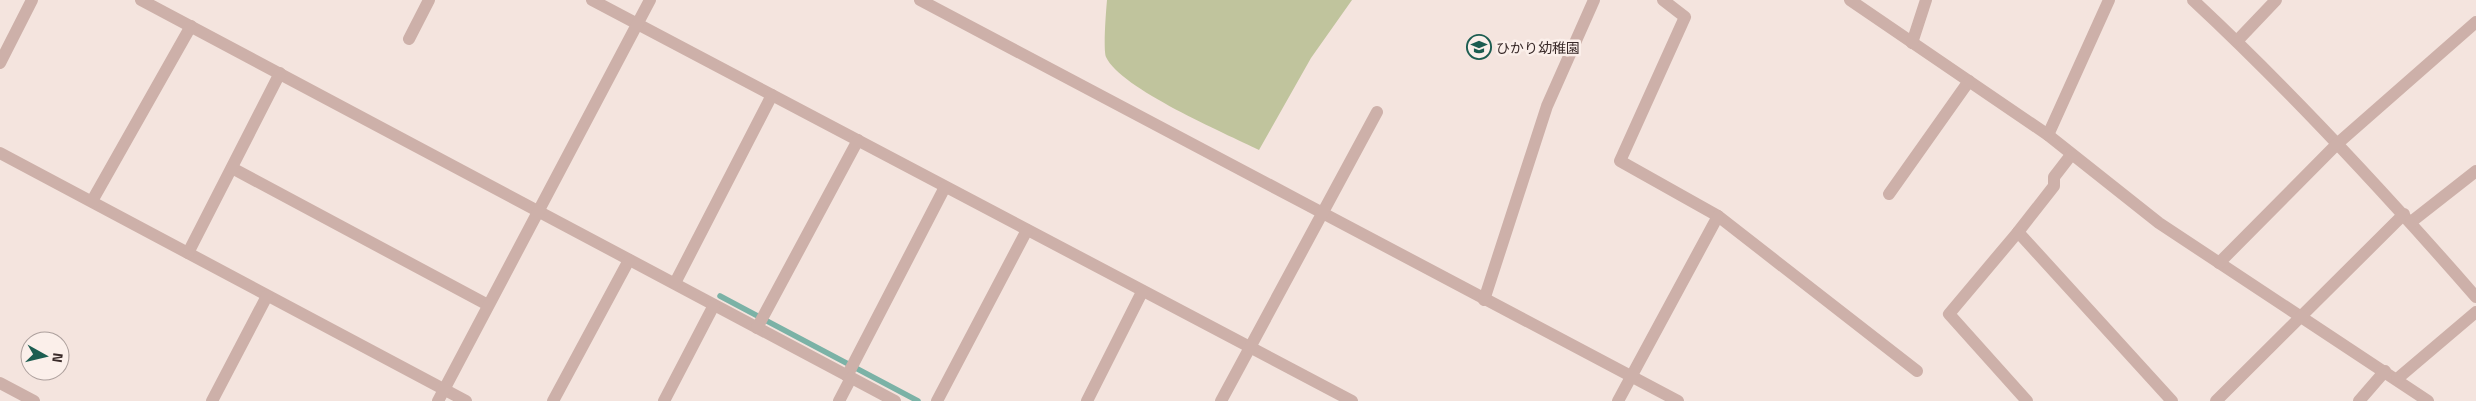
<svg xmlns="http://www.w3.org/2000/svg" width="2476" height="401" font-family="'Titillium Web','Noto Sans JP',sans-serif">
<rect width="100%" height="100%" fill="#f4e4de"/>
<path fill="#c0c49d" d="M1107,0H1352L1311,58L1259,150C1225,133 1121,89 1106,57C1103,50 1106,11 1107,0Z"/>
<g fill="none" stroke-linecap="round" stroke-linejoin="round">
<polyline stroke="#7bb2a6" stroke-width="5.5" points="720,296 918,401"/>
<g stroke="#cdb0a9" stroke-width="12">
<polyline points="141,0 895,401"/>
<polyline points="592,0 1352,401"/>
<path d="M920,0C1173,133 1425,268 1678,401"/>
<polyline points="1663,0 1685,17 1620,161 1718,216 1917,371"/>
<polyline points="1850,0 2048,135 2159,223 2428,401"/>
<path d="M2193,0C2293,93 2386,194 2476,297"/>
<polyline points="409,39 429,0"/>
<polyline points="2237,41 2276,0"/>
<polyline points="1912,43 1926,0"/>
<polyline points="0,63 32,0"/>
<polyline points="2048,135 2109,0"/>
<polyline points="0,153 466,401"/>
<polyline points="232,168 488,305"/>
<polyline points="1889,194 1969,81"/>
<polyline points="92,201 191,26"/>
<polyline points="2411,222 2476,171"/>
<polyline points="2018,232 2054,186 2054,177 2071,155"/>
<polyline points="188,253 280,73"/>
<polyline points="2219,263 2337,144 2476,22"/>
<polyline points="675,283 772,95"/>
<polyline points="1484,300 1547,106 1594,0"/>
<polyline points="757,328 858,140"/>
<polyline points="847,376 945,187"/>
<polyline points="2397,379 2476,312"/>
<polyline points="0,383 34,401"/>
<polyline points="212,401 267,296"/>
<polyline points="438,401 650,0"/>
<polyline points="553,401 629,260"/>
<polyline points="664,401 714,305"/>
<polyline points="839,401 851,378"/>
<polyline points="937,401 1027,230"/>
<polyline points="1087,401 1142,292"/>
<polyline points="1221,401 1377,112"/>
<polyline points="1618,401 1718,216"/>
<polyline points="2027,401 1949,314 2018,232 2172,401"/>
<polyline points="2216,401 2404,214"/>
<polyline points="2359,401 2385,371"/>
</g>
</g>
<defs>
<symbol id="school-ring" viewBox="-11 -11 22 22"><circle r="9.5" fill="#fbefea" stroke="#1c5d51" stroke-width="1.5"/><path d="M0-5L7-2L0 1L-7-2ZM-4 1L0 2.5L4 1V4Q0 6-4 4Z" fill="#1c5d51"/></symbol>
</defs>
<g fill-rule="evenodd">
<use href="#school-ring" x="1465" y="33" width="28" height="28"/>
</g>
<g text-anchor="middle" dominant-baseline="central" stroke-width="5" stroke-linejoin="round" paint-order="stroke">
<g font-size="14" fill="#392a29" stroke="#fbefea" text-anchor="start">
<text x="1496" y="47">ひかり幼稚園</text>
</g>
</g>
<g transform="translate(45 356) rotate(98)"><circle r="24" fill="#fbefea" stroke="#ada09d"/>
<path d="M0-4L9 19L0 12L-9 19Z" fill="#1c5d51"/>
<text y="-8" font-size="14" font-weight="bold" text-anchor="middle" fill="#392a29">N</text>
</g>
</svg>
